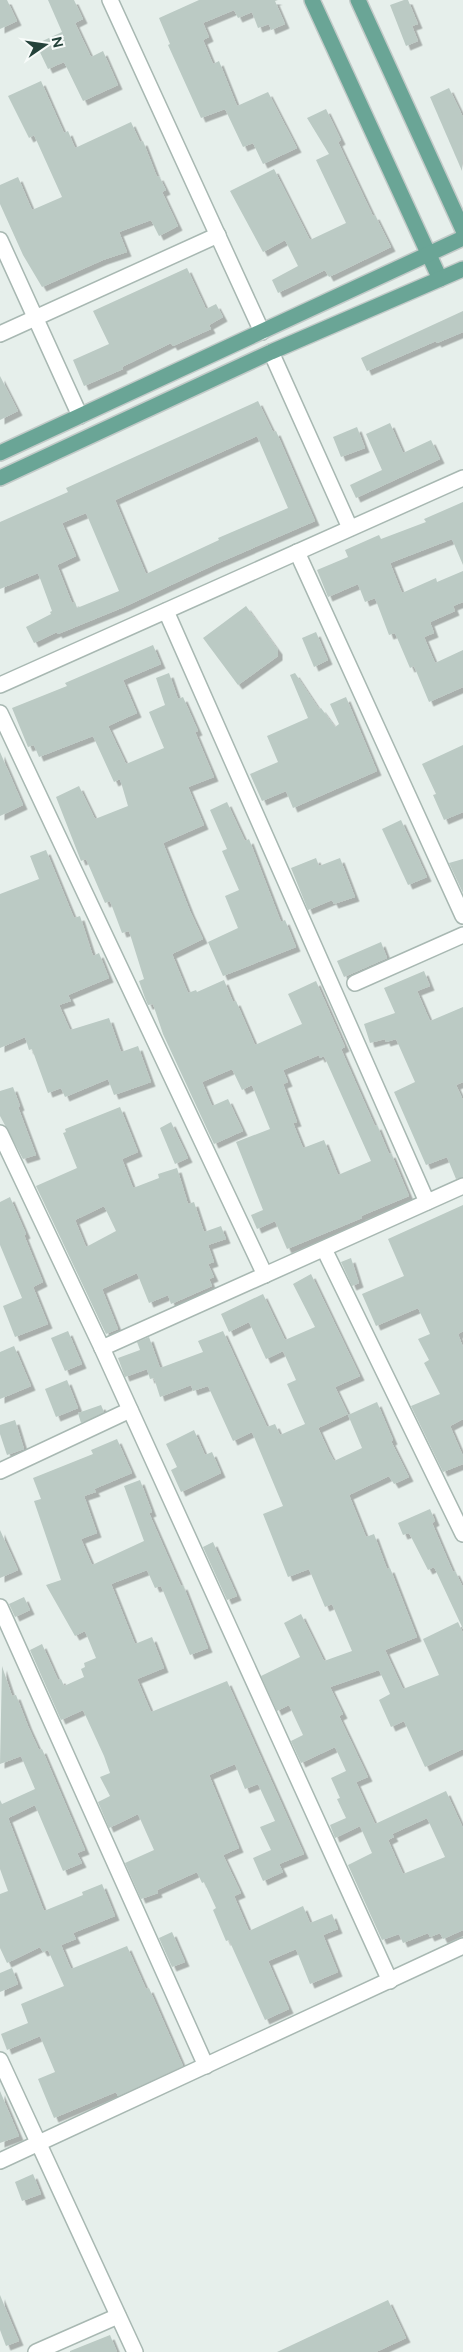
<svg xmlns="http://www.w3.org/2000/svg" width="463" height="2352" font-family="Figtree,sans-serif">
<defs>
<filter id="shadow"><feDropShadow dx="4.5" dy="4.5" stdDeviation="0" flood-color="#0004"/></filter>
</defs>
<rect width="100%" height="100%" fill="#e6efeb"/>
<g fill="#bbcac4" fill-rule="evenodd" filter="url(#shadow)">
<polygon points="0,0 7,0 17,21 0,29"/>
<polygon points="48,0 74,0 83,19 75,23 91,57 103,51 118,85 83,101 64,62 48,69 36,44 62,32"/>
<polygon points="199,0 278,0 275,1 285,24 271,30 269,24 258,28 252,12 238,18 234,10 203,23 209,37 203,40 213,64 219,61 237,106 268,92 297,148 263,164 253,143 243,147 225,109 201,118 168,45 170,44 159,18"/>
<polygon points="404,0 408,0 418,24 412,26 418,41 406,46 390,5"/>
<polygon points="41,81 64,133 68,131 75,148 131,122 140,142 143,141 157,177 159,176 166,190 162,192 178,226 159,236 151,220 119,232 127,252 103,260 42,287 23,255 0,204 0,185 18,177 32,210 62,197 34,135 29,138 8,96"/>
<polygon points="449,88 463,117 462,171 430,97"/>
<polygon points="326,109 341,140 338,142 373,216 375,215 391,247 329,277 325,270 278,293 272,280 298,266 285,240 263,252 230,191 274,169 310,240 346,223 316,160 329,154 307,118"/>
<polygon points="187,268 206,309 216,304 223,317 209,325 211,329 173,346 171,343 122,367 123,369 84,386 73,360 109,344 93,311"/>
<polygon points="463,311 463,332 437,343 436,341 367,371 361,358"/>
<polygon points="0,376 18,411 0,420"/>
<path d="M258,401L273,432L276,431L315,521L216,564L124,607L58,634L57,632L34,643L26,627L51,614L50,612L52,611L38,573L0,589V522L68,492L66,488ZM257,436L288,508L218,538L219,540L146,574L115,500ZM86,513L119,591L77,608L75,602L72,603L57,565L76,556L62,523Z"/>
<polygon points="390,423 403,453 431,440 440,459 356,498 350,485 382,470 366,434"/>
<polygon points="357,427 365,448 341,457 333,437"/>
<polygon points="463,502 463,565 452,539 390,563 402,593 436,578 437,582 463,571 463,602 453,606 455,611 430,622 434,633 424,637 435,663 463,650 463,687 429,702 414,666 410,668 395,633 389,635 375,598 365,602 358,584 328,597 317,570 348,557 345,550 379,535 381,539 426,522 424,519"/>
<polygon points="246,606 278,650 278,656 238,685 203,638"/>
<polygon points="316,632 328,660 314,667 302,638"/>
<path d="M153,645L161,664L123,680L137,713L108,726L126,764L164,748L149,712L165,705L156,678L169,673L178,699L183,697L198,731L195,732L214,777L188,787L204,825L163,843L190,911L203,939L172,954L188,993L196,990L197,992L224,980L233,1002L236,1001L255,1045L302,1024L288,994L316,981L345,1047L341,1049L359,1090L375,1126L377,1125L389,1154L391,1153L409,1196L361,1216L362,1218L287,1249L275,1221L257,1229L251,1215L263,1210L236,1142L270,1129L252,1085L242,1090L232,1069L202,1082L212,1106L228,1099L243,1131L214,1144L163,1034L153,1004L148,1005L145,998L139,981L144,979L129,931L122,933L110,901L105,903L86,859L81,861L56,797L79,786L95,819L128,806L120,779L114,782L93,736L39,757L34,745L28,747L12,708L67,686L65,683ZM319,1055L320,1058L324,1056L371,1161L338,1175L324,1140L303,1148L293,1123L297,1122L283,1084L288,1082L283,1070Z"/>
<polygon points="295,673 319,709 321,708 335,727 339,724 330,704 346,697 377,771 293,808 286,791 262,801 250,774 278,762 267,736 308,718 290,675"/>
<polygon points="463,745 463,812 444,820 433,795 436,794 422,764"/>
<polygon points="0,752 23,805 0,816"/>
<polygon points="227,802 245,841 249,839 281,922 285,920 296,947 223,976 208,942 238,928 225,896 239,890 222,851 227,849 210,810"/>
<polygon points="401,820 427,877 408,885 382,829"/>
<polygon points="46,850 74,918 80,916 93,956 99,953 109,978 68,995 71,1001 59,1005 70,1030 109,1018 121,1052 138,1046 151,1082 114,1095 108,1079 65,1097 61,1088 48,1093 32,1049 29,1050 25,1037 0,1048 0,894 39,879 30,856"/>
<polygon points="316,858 319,866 340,858 355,897 334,904 332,900 308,910 291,868"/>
<polygon points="463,859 463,893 449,863"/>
<polygon points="381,942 387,958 344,977 337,961"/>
<polygon points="424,971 430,986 417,991 430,1021 463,1007 463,1082 456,1085 463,1100 463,1177 456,1179 447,1157 426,1165 394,1092 415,1082 396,1039 386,1042 385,1039 370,1043 364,1024 395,1013 384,988"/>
<polygon points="13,1087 20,1106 18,1107 36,1155 23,1159 0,1116 0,1091"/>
<path d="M120,1107L138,1152L122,1159L133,1188L159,1178L158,1174L177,1168L188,1204L194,1202L204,1232L221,1226L226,1239L208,1245L214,1262L208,1264L214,1277L209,1279L212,1286L171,1304L168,1295L149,1303L137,1273L102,1289L118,1329L106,1334L36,1186L77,1168L63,1133L66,1132L65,1129ZM104,1206L116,1231L86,1247L75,1220Z"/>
<polygon points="171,1122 188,1158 175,1164 160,1128"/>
<polygon points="10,1197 26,1234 24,1235 43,1282 33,1287 48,1324 15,1337 3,1306 22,1298 0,1245 0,1202"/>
<polygon points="463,1205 463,1331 458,1334 463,1347 463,1419 450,1426 463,1456 463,1464 443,1472 411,1406 440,1394 424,1363 429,1360 418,1339 430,1334 418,1308 376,1326 362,1294 404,1276 388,1239"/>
<polygon points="351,1258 359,1283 352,1286 341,1262"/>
<path d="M311,1274L360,1376L335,1387L348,1414L318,1428L329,1452L334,1461L362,1448L348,1415L377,1402L393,1440L391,1441L409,1477L394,1484L389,1476L349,1495L366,1537L374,1534L387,1569L390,1568L417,1637L385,1650L403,1689L439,1675L423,1639L458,1622L463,1633V1749L425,1767L404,1721L391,1727L379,1700L390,1694L379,1670L330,1687L343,1714L339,1716L368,1777L356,1782L375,1824L446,1791L463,1828V1930L443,1939L440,1933L430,1937L428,1933L403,1943L399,1934L382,1940L348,1865L372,1853L360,1826L335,1838L330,1825L346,1818L337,1799L340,1798L331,1778L346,1771L335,1747L301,1763L291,1741L303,1735L289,1705L277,1711L261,1676L300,1657L284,1623L301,1614L324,1661L352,1651L332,1604L325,1607L309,1569L288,1577L263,1514L283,1506L252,1432L233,1441L208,1386L193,1391L191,1385L160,1397L154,1378L150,1379L147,1369L125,1377L118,1358L140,1350L137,1342L149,1337L160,1368L203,1352L198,1341L223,1331L267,1427L275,1424L280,1435L305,1424L287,1384L296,1380L283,1351L266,1359L249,1322L229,1332L221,1314L263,1294L285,1340L315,1327L293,1284ZM427,1818L445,1857L403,1874L388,1840L394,1837L392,1834Z"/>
<polygon points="68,1331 82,1364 65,1371 51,1338"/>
<polygon points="14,1346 31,1386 0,1399 0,1352"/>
<polygon points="67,1380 78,1408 56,1417 45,1389"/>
<polygon points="101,1405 104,1412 81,1423 78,1413"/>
<polygon points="15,1420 24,1449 7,1455 0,1434 0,1425"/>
<polygon points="194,1430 205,1455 212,1452 221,1473 181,1492 171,1470 177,1467 166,1444"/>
<polygon points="117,1439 132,1473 94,1489 96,1492 84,1496 97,1533 81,1539 92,1565 144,1541 124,1486 140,1480 152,1512 149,1513 181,1586 183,1585 208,1648 190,1655 161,1586 155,1588 147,1570 111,1584 135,1644 152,1637 164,1668 137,1679 151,1712 227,1681 304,1854 279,1864 283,1872 263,1881 253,1858 271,1850 260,1827 275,1821 258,1784 245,1789 235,1764 209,1775 239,1848 223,1855 241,1893 234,1896 249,1931 303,1906 310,1923 332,1914 338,1929 323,1935 338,1972 310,1984 296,1949 268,1961 289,2009 265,2020 229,1940 226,1941 213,1910 216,1908 204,1882 202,1883 197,1872 157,1890 158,1893 141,1899 125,1863 154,1850 138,1814 109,1828 98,1802 110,1796 100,1777 110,1773 104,1756 83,1710 61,1720 30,1650 42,1644 58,1680 61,1679 64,1686 84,1677 81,1669 85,1667 84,1663 96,1658 85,1631 75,1636 46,1585 61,1580 34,1501 41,1499 33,1478 93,1454 91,1450"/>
<polygon points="430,1509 435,1521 432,1523 453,1572 455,1571 463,1587 463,1629 434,1567 428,1570 409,1533 403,1535 398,1523"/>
<polygon points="0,1530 18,1570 0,1578"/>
<polygon points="213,1542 237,1596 227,1600 203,1547"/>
<polygon points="24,1597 30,1610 15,1617 9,1604"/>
<polygon points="2,1666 12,1696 16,1695 28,1726 39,1750 42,1749 85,1850 77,1853 82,1863 63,1871 35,1805 8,1818 44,1911 83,1895 82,1892 102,1884 115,1916 73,1933 76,1939 61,1945 71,1969 127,1946 146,1989 149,1988 183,2066 118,2096 116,2092 54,2118 38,2079 55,2072 40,2036 7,2050 1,2034 28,2023 21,2004 64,1986 48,1950 43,1952 40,1947 7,1963 0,1948 0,1894 8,1891 0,1869 0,1800 2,1804 35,1789 21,1756 0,1764"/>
<polygon points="172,1932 185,1962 172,1967 159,1938"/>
<polygon points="12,1968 18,1984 0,1992 0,1973"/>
<polygon points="0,2091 19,2136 0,2143"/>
<polygon points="33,2174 41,2194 22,2201 15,2182"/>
<polygon points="0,2295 19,2341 6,2346 0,2330"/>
<polygon points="388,2300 406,2338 376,2352 277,2352"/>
<polygon points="110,2335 117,2352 70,2352 70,2351"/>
</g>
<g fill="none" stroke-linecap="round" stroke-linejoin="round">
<defs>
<g id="minor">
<polyline points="110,0 262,332"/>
<polyline points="0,240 80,416"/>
<polyline points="0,334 218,235"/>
<polyline points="271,352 350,528"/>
<polyline points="297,552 463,916"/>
<polyline points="166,611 427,1202"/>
<polyline points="0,685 463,478"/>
<polyline points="0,713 265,1275"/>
<polyline points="355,983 463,935"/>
<polyline points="0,1133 102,1348 390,1981"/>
<polyline points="324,1249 463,1534"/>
<polyline points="102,1348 463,1186"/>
<polyline points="0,1471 130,1410"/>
<polyline points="0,1607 206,2066"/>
<polyline points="0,2060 135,2352"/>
<polyline points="0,2161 463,1946"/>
<polyline points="36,2352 118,2316"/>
</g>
<g id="major">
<polyline points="312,0 440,279"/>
<polyline points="358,0 463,230"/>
<polyline points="0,453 463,238"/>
<polyline points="0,478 271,352 463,269"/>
</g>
</defs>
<use href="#minor" stroke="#a8b8b2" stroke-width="18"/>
<use href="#major" stroke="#c2cac8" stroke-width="18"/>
<use href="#minor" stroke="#fff" stroke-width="15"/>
<use href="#major" stroke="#6aa596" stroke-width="15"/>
</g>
<g transform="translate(45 45) rotate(77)" stroke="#f7fbf9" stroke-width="4" paint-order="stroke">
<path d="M0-4L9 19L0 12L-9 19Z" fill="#24423a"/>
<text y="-8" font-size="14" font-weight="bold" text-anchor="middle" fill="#24423a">N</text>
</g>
</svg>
